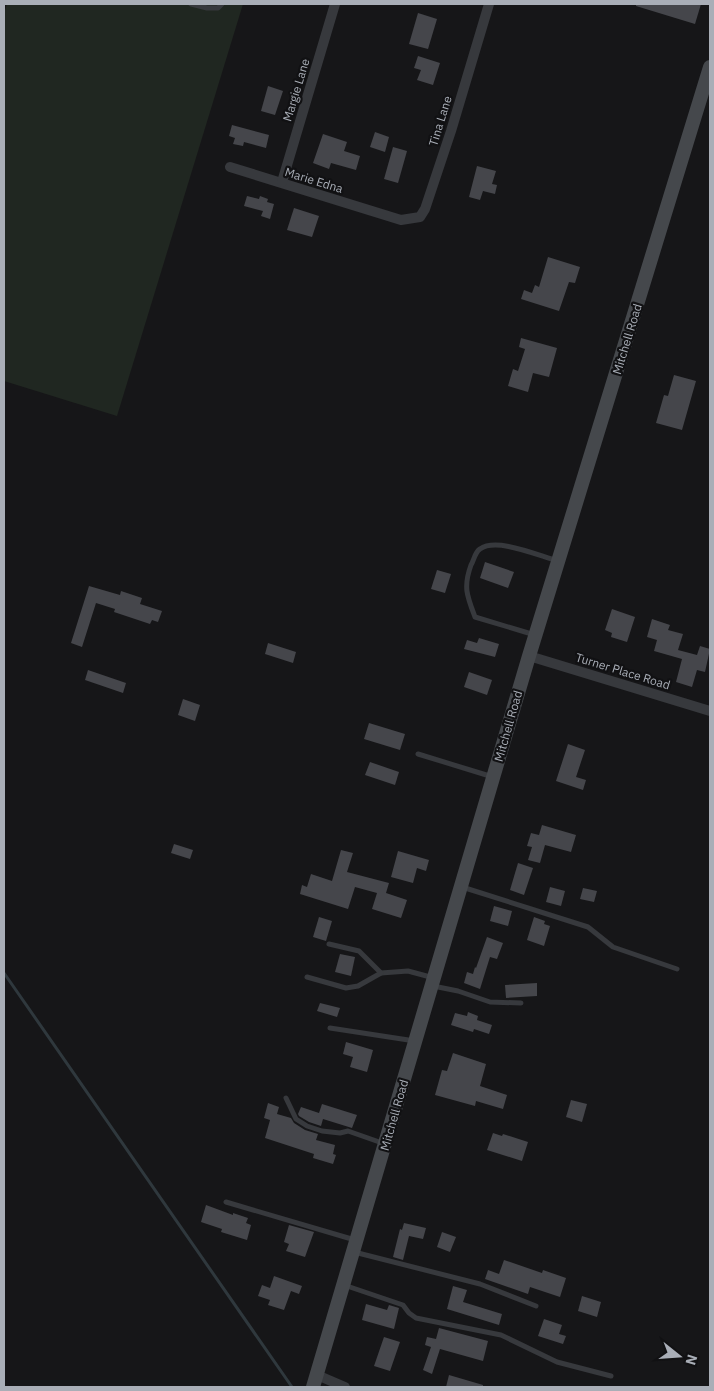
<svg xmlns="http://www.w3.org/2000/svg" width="714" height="1391" font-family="'IBM Plex Sans',sans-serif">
<rect width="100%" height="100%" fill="#161618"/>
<polygon fill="#202721" points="7,4 243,4 117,416 4,381 4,13"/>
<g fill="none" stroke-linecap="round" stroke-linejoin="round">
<polyline stroke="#2f383d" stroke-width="3" points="4,973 292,1387"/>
</g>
<g fill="#45464b">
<polygon points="636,4 701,4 695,24 636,6"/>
<polygon points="418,13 437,19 428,49 409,44"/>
<polygon points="418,56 440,63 433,85 417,80 421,70 414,68"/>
<polygon points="268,86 283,91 275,115 261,111"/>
<polygon points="232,125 269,135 266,148 244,142 243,146 233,144 235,138 229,136"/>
<polygon points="375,132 389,137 385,152 370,147"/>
<polygon points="323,134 347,142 344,151 360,156 356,170 331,163 329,169 313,163"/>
<polygon points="393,147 407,151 398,183 384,179"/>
<polygon points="477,166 496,171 492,184 497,185 495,194 483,191 480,200 469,197"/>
<polygon points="247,196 259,199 260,196 268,199 267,202 274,204 270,219 261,216 263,211 244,206"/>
<polygon points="294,208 319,216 312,237 287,230"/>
<polygon points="548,257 580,267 575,283 569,282 559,311 521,299 524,290 532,293 535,285 539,287"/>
<polygon points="521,338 557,348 549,377 533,373 528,392 508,386 513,369 518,371 525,349 519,347"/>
<polygon points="674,375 696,381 682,430 656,423 664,395 668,396"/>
<polygon points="485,562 514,572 508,588 480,578"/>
<polygon points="437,570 451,574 445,593 431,589"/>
<polygon points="89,586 120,595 121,591 142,598 140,604 162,611 158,622 152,620 150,624 114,612 115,609 96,603 82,647 71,643"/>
<polygon points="612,609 635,617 627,642 611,637 612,633 605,630"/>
<polygon points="652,619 670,625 668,630 683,634 678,650 697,655 700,646 710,649 705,672 697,670 692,687 676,682 682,659 654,651 657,640 647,637"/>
<polygon points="479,638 499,644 495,657 464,649 467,640 477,643"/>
<polygon points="268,643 296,652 293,663 265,654"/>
<polygon points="88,670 126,683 123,693 85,680"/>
<polygon points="469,672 492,680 487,695 464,687"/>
<polygon points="183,699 200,705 195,721 178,715"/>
<polygon points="369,723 405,734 400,750 364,739"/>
<polygon points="568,744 585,750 576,777 586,780 583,790 556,781"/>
<polygon points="370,762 399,772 395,785 365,775"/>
<polygon points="542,825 576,835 571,852 545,845 540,863 528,860 532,847 527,846 531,833 539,835"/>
<polygon points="174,844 193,850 190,859 171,853"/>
<polygon points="341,850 353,853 347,872 389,883 386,893 407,900 401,918 372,909 377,893 355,887 348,909 300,894 302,885 307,887 311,874 332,881"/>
<polygon points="398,851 429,860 426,871 417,868 413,883 391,877"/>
<polygon points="518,863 533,868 524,895 510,890"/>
<polygon points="550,887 565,891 561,906 546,902"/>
<polygon points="583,888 597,891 594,902 580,899"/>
<polygon points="494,906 512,911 508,926 490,921"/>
<polygon points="319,917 332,921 326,941 313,937"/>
<polygon points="534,917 545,921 544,924 550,926 544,946 527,940"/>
<polygon points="487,937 503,943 497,959 490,957 480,989 464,983 467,972 473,974 475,967 476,968"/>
<polygon points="340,954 355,957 351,976 335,972"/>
<polygon points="537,983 537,996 506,998 505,985"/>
<polygon points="320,1003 340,1008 337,1017 317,1011"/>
<polygon points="468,1012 478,1016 477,1020 492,1025 489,1034 474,1029 473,1032 451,1025 455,1013 467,1016"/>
<polygon points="346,1042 373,1050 367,1072 350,1067 353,1057 343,1054"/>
<polygon points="453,1053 486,1064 480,1086 507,1095 503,1109 476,1101 475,1106 435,1095 442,1070 447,1071"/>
<polygon points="571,1100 587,1104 582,1122 566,1117"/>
<polygon points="268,1103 279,1107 277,1114 291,1118 294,1123 305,1130 318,1134 316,1140 335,1145 333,1154 336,1155 333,1164 313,1158 314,1154 265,1138 270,1120 264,1118"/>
<polygon points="322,1104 357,1115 352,1128 323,1119 321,1126 309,1122 299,1116 298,1114 301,1107 319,1113"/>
<polygon points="493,1133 502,1136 503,1134 528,1142 522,1161 487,1150"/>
<polygon points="206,1205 233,1215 233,1213 248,1218 246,1223 251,1225 247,1240 221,1232 222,1229 201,1222"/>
<polygon points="404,1223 426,1228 423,1239 409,1236 403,1260 393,1257 400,1229 402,1230"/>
<polygon points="289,1225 314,1232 305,1257 286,1251 289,1244 284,1242"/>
<polygon points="442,1232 456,1237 450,1252 437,1247"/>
<polygon points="504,1260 542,1273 543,1270 566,1278 560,1297 530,1287 528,1294 485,1279 488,1270 499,1274"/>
<polygon points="274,1276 302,1286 299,1294 291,1291 284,1310 268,1305 270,1300 258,1296 262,1285 270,1288"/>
<polygon points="453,1286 467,1290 463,1302 502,1314 499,1325 447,1309"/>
<polygon points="582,1296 601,1302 597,1317 578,1311"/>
<polygon points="366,1304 387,1310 389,1305 399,1308 394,1329 362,1320"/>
<polygon points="544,1319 562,1325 559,1334 566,1336 563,1344 538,1336"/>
<polygon points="439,1328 488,1341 483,1361 440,1349 432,1374 423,1370 431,1347 425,1345 427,1337 436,1339"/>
<polygon points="384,1337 400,1342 390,1371 374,1366"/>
<polygon points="449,1375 483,1385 483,1387 446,1387"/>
</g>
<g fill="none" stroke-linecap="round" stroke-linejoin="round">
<g stroke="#37393d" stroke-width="5">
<polyline points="191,4 207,8 218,8 222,4"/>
<path d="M535,635L475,617C467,596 463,587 471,565C474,560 475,552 480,549C497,537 539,556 558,561"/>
<polyline points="418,754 493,777"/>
<polyline points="462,887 588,927 613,947 677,969"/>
<polyline points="329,944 359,951 381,973 408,971 434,978"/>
<polyline points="307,977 346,988 358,986 381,973"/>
<polyline points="433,986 458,991 490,1002 521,1003"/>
<polyline points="330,1028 415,1041"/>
<polyline points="286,1098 296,1119 307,1126 322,1131 340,1133 348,1131 385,1144"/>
<polyline points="226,1202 355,1240"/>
<polyline points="354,1252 480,1284 536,1306"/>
<polyline points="344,1285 403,1305 409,1313 416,1318 501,1335 557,1362 611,1376"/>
</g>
<g stroke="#37393d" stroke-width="10">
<polyline points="230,167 401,220 420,217 425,209 451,131 489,4"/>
<polyline points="282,182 335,4"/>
<polyline points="529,656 710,711"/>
<polyline points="317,1375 345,1387"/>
</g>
<polyline stroke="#45484c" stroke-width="14" points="313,1387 529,656 710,67"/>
</g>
<g text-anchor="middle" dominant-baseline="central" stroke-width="4.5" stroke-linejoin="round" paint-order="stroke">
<g font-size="12" fill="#a9aeb7" stroke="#111113">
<text transform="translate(296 90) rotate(-73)">Margie Lane</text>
<text transform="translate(440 121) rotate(-73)">Tina Lane</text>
<text transform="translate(314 180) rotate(17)">Marie Edna</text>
<text transform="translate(627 339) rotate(-73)">Mitchell Road</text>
<text transform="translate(623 671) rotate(17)">Turner Place Road</text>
<text transform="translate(508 726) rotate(-74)">Mitchell Road</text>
<text transform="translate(394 1115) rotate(-74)">Mitchell Road</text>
</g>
</g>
<rect width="714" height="1391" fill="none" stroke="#a9aeb7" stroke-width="10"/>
<g transform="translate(679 1356) rotate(107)" stroke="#111113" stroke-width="4" paint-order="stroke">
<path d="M0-4L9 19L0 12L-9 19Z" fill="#a9aeb7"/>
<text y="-8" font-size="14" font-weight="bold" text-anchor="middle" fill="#a9aeb7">N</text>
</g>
</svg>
